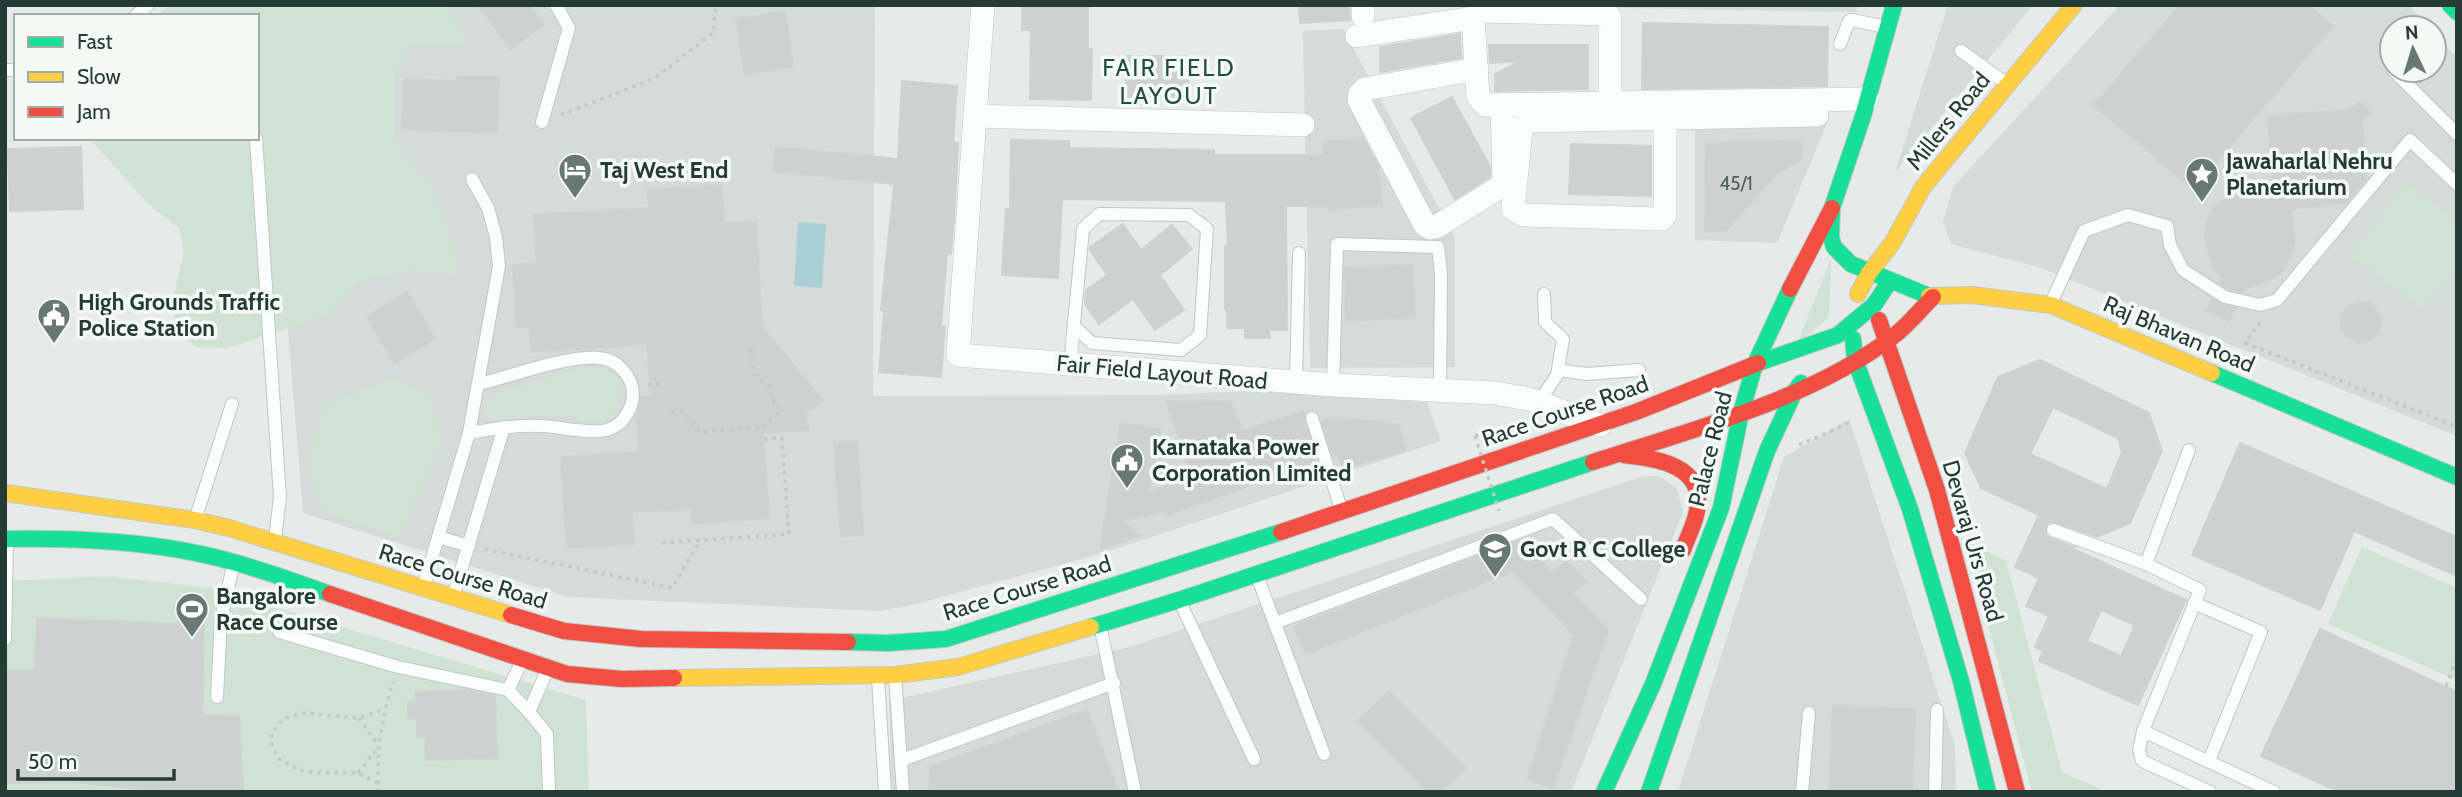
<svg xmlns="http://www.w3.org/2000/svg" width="2462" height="797" font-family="Cabin,sans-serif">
<rect width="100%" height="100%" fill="#e6eae8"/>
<g fill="#d4dbd8">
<polygon points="261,5 875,5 873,396 1158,395 1252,391 1427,402 1441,441 1093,556 912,605 879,611 568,597 303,513"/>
<polygon points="1456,5 1858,5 1856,12"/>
<polygon points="1948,5 2033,5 1895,172"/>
<polygon points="2120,5 2408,5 2429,28 2392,28 2392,70 2434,70 2434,33 2457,58 2457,436 2038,267 1951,244 1943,222 1953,187"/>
<polygon points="1343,29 1455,238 1455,367 1310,368 1303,31"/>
<polygon points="1830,116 1777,243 1695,240 1695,119"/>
<polygon points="1849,419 1955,746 1956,792 1678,792 1784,457"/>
<polygon points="1651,476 1661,477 1677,489 1683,512 1571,792 892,792 889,701 1130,647 1641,477"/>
</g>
<g fill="#d0e2d5">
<polygon points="171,5 443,5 469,34 462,44 448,46 410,44 394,75 394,140 430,184 452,237 459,275 411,271 361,280 328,315 228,348 197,347 184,338 175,325 173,300 184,251 179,228 149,205 89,138 257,138 257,16 154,16"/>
<polygon points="2406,182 2457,222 2457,267 2423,310 2350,254"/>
<polygon points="1831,259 1829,317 1796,346"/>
<path d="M601,366L618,375C621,387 620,394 617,407C611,434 577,417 559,416C538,415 515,419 493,421L485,415L486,407L494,394L575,369Z"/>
<polygon points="393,379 430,395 442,440 399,537 322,511 308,464 324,404"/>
<polygon points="1966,540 2006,561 2062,772 2107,792 2032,792"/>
<polygon points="2362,547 2457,588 2457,680 2328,624"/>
<polygon points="106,576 210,588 586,700 589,792 5,792 5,581"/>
</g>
<polygon fill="#aad0d5" points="798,222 826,224 822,288 794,286"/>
<g fill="#cdd1cf" stroke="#ced3d1" stroke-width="2" fill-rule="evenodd">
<polygon points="477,5 529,5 544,24 511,49"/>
<polygon points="1022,5 1088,5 1088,49 1092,49 1091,100 1030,99 1031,30 1022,30"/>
<polygon points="1299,5 1349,5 1350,20 1300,23"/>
<polygon points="2180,5 2308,5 2333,26 2193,189 2094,105"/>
<polygon points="785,11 793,67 745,74 736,19"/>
<polygon points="1643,23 1828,27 1827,86 1642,89"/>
<polygon points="1460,34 1461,58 1380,72 1380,47"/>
<polygon points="1489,45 1588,45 1588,89 1495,91 1495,74 1520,61 1490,63"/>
<polygon points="1126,56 1189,56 1188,97 1126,97"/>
<polygon points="457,77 499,77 497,133 402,129 404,79 456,81"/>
<polygon points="902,81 957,86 953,142 958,143 955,205 951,254 947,253 941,326 945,326 941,377 879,372 884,310 881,310 894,184 773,171 776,147 898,159"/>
<polygon points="1452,97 1490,167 1490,177 1455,199 1411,118"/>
<polygon points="2360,102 2371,112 2362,122 2366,179 2346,203 2290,209 2295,239 2291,256 2283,271 2268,281 2247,287 2244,292 2228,289 2220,283 2223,279 2212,265 2205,237 2207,219 2214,207 2228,198 2247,195 2274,198 2268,116 2350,110"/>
<polygon points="1363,138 1378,167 1382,205 1329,210 1329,206 1286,206 1287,330 1269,330 1270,338 1245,338 1245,328 1227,328 1227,310 1225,309 1225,246 1228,247 1226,201 1062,199 1058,278 1002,275 1006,209 1010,209 1011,140 1069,141 1069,148 1214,150 1214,155 1324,155 1323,142"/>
<polygon points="1802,141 1801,160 1776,174 1727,230 1705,232 1706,143"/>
<polygon points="1571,144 1651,146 1651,196 1569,194"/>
<polygon points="81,147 83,209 10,211 8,149"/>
<polygon points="721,185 724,223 756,222 762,326 822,400 806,413 808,430 763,433 769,518 692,524 691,509 632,512 634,544 567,548 561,457 639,452 637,415 641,397 651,397 647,344 531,352 530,327 517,328 513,265 537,263 534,215 649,208 648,190"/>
<polygon points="1123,224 1141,250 1172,225 1192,249 1160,275 1184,310 1155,330 1133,299 1099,324 1085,304 1086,290 1107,275 1090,250 1090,247"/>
<polygon points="1412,265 1415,317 1346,321 1345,268"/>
<polygon points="407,292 435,338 395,363 367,317"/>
<polygon points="2212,299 2223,305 2236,308 2229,321 2206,310"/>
<circle cx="2361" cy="322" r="20"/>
<path d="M2040,360L2149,413L2162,451L2130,523L2097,537L2055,522L2048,523L2045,528L2046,535L2050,538L2074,547L2071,548L2186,600L2138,705L2039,661L2043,651L2035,647L2049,616L2026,606L2039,578L2015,567L2039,515L1981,488L1965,453L1998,377ZM2053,407L2118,438L2122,452L2107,489L2030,454ZM2101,610L2135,625L2121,656L2087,641Z"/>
<polygon points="1166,401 1231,402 1242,431 1303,411 1317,461 1168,515 1166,511 1123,521 1140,536 1100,549 1121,423 1161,429 1149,493 1192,477"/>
<polygon points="1333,418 1398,424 1406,450 1343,469 1338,454 1333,455 1322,421"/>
<polygon points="857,441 863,535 841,536 834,443"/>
<polygon points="2240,443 2457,537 2457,576 2354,531 2320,610 2192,555"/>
<polygon points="1522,540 1553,573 1566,561 1586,581 1573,593 1608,630 1553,788 1527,779 1574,635 1513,571 1306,654 1294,626"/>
<polygon points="37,618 204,625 202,715 239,716 243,792 171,792 72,782 5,783 5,670 35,670"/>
<polygon points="2320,629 2457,692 2457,792 2339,792 2261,756"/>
<polygon points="466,690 495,696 497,758 426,760 425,737 417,737 417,718 408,718 408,702 416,702 416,692"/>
<polygon points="1389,692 1465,768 1441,792 1428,792 1358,721"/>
<polygon points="1833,706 1915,709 1912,792 1829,792"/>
<polygon points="1087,710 1119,792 929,792 930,767"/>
</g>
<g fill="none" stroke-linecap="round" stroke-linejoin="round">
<defs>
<g id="lane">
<polyline points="135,16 148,5"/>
<polyline points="1840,44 1849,21 1852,20 1886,27"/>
<polyline points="1961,51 2007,84"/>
<polyline points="5,70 16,70"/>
<polyline points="2393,70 2457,134"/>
<polyline points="542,122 569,28 556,5"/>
<polyline points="256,138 280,497 275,539"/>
<polyline points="2052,301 2084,231 2128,215 2167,226 2170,245 2183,270 2225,297 2260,305 2277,300 2410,140 2457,184"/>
<polyline points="1070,365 1083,229 1099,214 1189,215 1207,229 1200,335 1181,350 1092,343 1075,327"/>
<polyline points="1559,370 1586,374 1639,370"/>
<polyline points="1296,382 1299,253"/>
<polyline points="1333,385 1337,244 1438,247 1441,274 1440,390"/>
<polyline points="1539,402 1557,375 1563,339 1545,322 1544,294"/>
<polyline points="1312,418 1342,512"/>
<path d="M469,433C494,428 518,425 543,426C562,427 596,436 612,428C625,422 633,407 633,393C632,376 617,359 599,358C563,356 515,375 480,384"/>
<polyline points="2189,450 2146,564 2200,590 2143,731 2139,750 2142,761 2210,792"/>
<polyline points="195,520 232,404"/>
<polyline points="2053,530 2146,564"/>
<polyline points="438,537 469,546"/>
<polyline points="1257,576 1324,754"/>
<polyline points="423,588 469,433 499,266 496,237 488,208 472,179"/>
<polyline points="453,597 504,427"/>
<polyline points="1179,600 1254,759"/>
<polyline points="2194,603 2261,632 2209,761"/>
<polyline points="1275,623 1553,519 1641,599"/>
<polyline points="1100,625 1135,792"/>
<polyline points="279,632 398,667 508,690 529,712 547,734 549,792"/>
<polyline points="5,639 7,540"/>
<polyline points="895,675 903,792"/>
<polyline points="878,678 885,792"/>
<polyline points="508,690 523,659"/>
<polyline points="217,697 221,619 234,562"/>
<polyline points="529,712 548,668"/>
<polyline points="2143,731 2274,792"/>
<polyline points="902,760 1114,683"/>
<polyline points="1802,792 1809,713"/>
<polyline points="1935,792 1937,710"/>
</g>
<g id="street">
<polyline points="983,5 958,355 1333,385 1495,393 1529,399 1600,425"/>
<polyline points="1363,5 1363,16"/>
<polyline points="1357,36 1473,18"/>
<polyline points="1477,69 1365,89 1360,94 1359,100 1425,225 1430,228 1436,227 1500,187 1504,183 1502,104"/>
<polyline points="1610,102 1610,18 1607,14 1478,11 1473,18 1478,97 1485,105 1867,99"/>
<polyline points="975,116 1303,125"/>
<polyline points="1665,120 1665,215 1661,219 1523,215 1513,209 1521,130 1523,125 1529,121 1817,115"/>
</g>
<g id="fast">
<polyline points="1894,5 1863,116 1832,208 1831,237 1834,247 1851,264 1929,296"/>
<polyline points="2450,5 2457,12"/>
<polyline points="1853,339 1855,360 1910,509 1961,681 1988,792"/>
<polyline points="1758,363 1838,335 1874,305 1890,281"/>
<polyline points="2212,373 2457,477"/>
<path d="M5,539C81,538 159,541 233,562C266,571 298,583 330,594"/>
<polyline points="1091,627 1179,600 1593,462"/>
<polyline points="848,642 888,643 946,639 1281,532"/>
<polyline points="1604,792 1653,684 1721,508 1741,413 1755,364 1790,289"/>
<polyline points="1649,792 1767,451 1795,391 1801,383"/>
</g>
<g id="slow">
<polyline points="1858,294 1869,273 1893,242 1923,187 2074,5"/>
<polyline points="1929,296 1972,295 2051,305 2212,373"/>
<polyline points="5,493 195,520 229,528 511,615"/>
<polyline points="674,678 895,675 958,667 1091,627"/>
</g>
<g id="jam">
<polyline points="1790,289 1832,208"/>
<polyline points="1879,320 1937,490 2017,792"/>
<path d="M1624,455C1651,458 1696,463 1698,498C1699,516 1689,533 1683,550"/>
<path d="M1593,462C1691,430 1813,399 1895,335C1909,324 1920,310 1933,297"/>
<polyline points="1281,532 1636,412 1758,363"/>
<polyline points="330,594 567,674 622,679 674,678"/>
<polyline points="511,615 564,631 641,639 848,642"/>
</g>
</defs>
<use href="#lane" stroke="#c3c7c5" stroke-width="14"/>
<use href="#street" stroke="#c3c7c5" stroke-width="24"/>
<use href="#fast" stroke="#c2c8c5" stroke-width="18"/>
<use href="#slow" stroke="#c2c8c5" stroke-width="18"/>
<use href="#jam" stroke="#c2c8c5" stroke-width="18"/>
<g stroke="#c2cac6" stroke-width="3.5" stroke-dasharray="3.5 5" stroke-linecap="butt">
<polyline points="561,115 655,78 713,33 716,5"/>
<polyline points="2260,322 2245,343 2457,427"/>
<polyline points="648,385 666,384"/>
<path d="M671,411C691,408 688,424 701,432L761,428L781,411L773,401L770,386C749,375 753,366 751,344"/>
<polyline points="1475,436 1488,432"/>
<polyline points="1799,445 1849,423"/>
<polyline points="662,543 789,534 782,438 763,439"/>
<polyline points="485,549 672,588 700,541"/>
<polyline points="2446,686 2457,659"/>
<polyline points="359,718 378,745"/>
<polyline points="358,773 377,749"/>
<polyline points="378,783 358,773 319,773 299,770 279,759 271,743 272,733 277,726 282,720 292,716 305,713 359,718 385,709"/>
<path d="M379,792C375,754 382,718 393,682"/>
</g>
<use href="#lane" stroke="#fbfcfc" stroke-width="12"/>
<use href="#street" stroke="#fbfcfc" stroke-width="23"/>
<use href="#fast" stroke="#16e098" stroke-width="16"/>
<use href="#slow" stroke="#ffcf43" stroke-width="16"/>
<use href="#jam" stroke="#f24e42" stroke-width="16"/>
<polyline stroke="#c2cac6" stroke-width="3.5" stroke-dasharray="3.5 5" stroke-linecap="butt" points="1475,436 1499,511"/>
</g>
<defs>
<symbol id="hotel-pin" viewBox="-11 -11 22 30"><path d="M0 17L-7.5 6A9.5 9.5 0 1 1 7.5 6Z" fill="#687974" stroke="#f4f9f6"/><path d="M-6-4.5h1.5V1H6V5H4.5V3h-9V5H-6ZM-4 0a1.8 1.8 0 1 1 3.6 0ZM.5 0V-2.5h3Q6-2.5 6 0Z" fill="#fff"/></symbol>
<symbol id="sight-pin" viewBox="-11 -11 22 30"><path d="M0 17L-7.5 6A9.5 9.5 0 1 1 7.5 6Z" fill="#687974" stroke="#f4f9f6"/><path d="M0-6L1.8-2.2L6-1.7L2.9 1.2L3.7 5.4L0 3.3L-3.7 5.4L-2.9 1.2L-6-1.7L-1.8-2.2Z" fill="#fff"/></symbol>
<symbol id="civic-pin" viewBox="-11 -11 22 30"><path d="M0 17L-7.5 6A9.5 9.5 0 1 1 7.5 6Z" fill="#687974" stroke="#f4f9f6"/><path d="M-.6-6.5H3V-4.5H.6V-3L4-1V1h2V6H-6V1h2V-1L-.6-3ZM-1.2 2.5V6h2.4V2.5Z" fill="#fff"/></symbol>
<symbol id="university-pin" viewBox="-11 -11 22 30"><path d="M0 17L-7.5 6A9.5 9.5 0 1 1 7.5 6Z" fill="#687974" stroke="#f4f9f6"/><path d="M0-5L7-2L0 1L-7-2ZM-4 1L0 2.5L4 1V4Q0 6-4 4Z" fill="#fff"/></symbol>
<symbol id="stadium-pin" viewBox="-11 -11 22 30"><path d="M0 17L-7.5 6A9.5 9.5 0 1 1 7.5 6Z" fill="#687974" stroke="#f4f9f6"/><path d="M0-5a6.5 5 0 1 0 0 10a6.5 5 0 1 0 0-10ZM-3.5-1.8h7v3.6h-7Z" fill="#fff"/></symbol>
</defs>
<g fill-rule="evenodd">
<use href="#hotel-pin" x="556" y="151" width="38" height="52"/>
<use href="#sight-pin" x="2183" y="155" width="38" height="52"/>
<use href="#civic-pin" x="35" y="296" width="38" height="52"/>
<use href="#civic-pin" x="1108" y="441" width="38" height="52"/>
<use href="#university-pin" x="1476" y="530" width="38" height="52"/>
<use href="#stadium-pin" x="173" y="590" width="38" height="52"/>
</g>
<g text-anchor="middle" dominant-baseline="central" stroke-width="7" stroke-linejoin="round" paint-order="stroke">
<g font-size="19" fill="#4f625c">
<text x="1736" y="183">45/1</text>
</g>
<g font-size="23" fill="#243c35" stroke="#f4f9f6">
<text transform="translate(1948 121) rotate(-51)">Millers Road</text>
<text transform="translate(2179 334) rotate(23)">Raj Bhavan Road</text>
<text transform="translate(1162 372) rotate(5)">Fair Field Layout Road</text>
<text transform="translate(1565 411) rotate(-19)">Race Course Road</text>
<text transform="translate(1710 449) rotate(-76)">Palace Road</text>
<text transform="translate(1973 541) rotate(74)">Devaraj Urs Road</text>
<text transform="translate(463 576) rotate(17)">Race Course Road</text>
<text transform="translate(1027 588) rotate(-17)">Race Course Road</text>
</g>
<g font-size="23" font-weight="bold" fill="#243c35" stroke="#f4f9f6" text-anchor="start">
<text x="2226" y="161">Jawaharlal Nehru<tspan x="2226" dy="26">Planetarium</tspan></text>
<text x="600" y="170">Taj West End</text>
<text x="78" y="302">High Grounds Traffic<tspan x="78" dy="26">Police Station</tspan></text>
<text x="1152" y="447">Karnataka Power<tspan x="1152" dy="26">Corporation Limited</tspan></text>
<text x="1520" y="549">Govt R C College</text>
<text x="216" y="596">Bangalore<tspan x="216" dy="26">Race Course</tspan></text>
</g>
<g font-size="24" letter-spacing="2" fill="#224d41" stroke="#f4f9f6">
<text x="1169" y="67">FAIR FIELD<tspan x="1169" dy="28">LAYOUT</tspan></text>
</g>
</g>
<rect width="2462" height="797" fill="none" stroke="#243c35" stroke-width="14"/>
<rect x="14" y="14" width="245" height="126" fill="#f4f9f6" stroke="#a1ada9" stroke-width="2"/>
<rect x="28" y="37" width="35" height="10" fill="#16e098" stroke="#a1ada9" stroke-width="2"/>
<text x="77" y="49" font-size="21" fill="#243c35">Fast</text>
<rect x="28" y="72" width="35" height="10" fill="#ffcf43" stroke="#a1ada9" stroke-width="2"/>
<text x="77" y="84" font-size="21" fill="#243c35">Slow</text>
<rect x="28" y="107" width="35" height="10" fill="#f24e42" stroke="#a1ada9" stroke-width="2"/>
<text x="77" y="119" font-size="21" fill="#243c35">Jam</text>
<g transform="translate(2413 49) rotate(356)"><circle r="33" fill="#f4f9f6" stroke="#a1ada9" stroke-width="2"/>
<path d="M0-5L12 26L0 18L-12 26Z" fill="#687974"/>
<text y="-10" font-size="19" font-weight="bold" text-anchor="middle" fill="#243c35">N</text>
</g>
<path d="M18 769v10h156v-10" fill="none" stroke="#243c35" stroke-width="3.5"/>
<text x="28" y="769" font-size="21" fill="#243c35" stroke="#f4f9f6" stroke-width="5" paint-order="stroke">50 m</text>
</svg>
